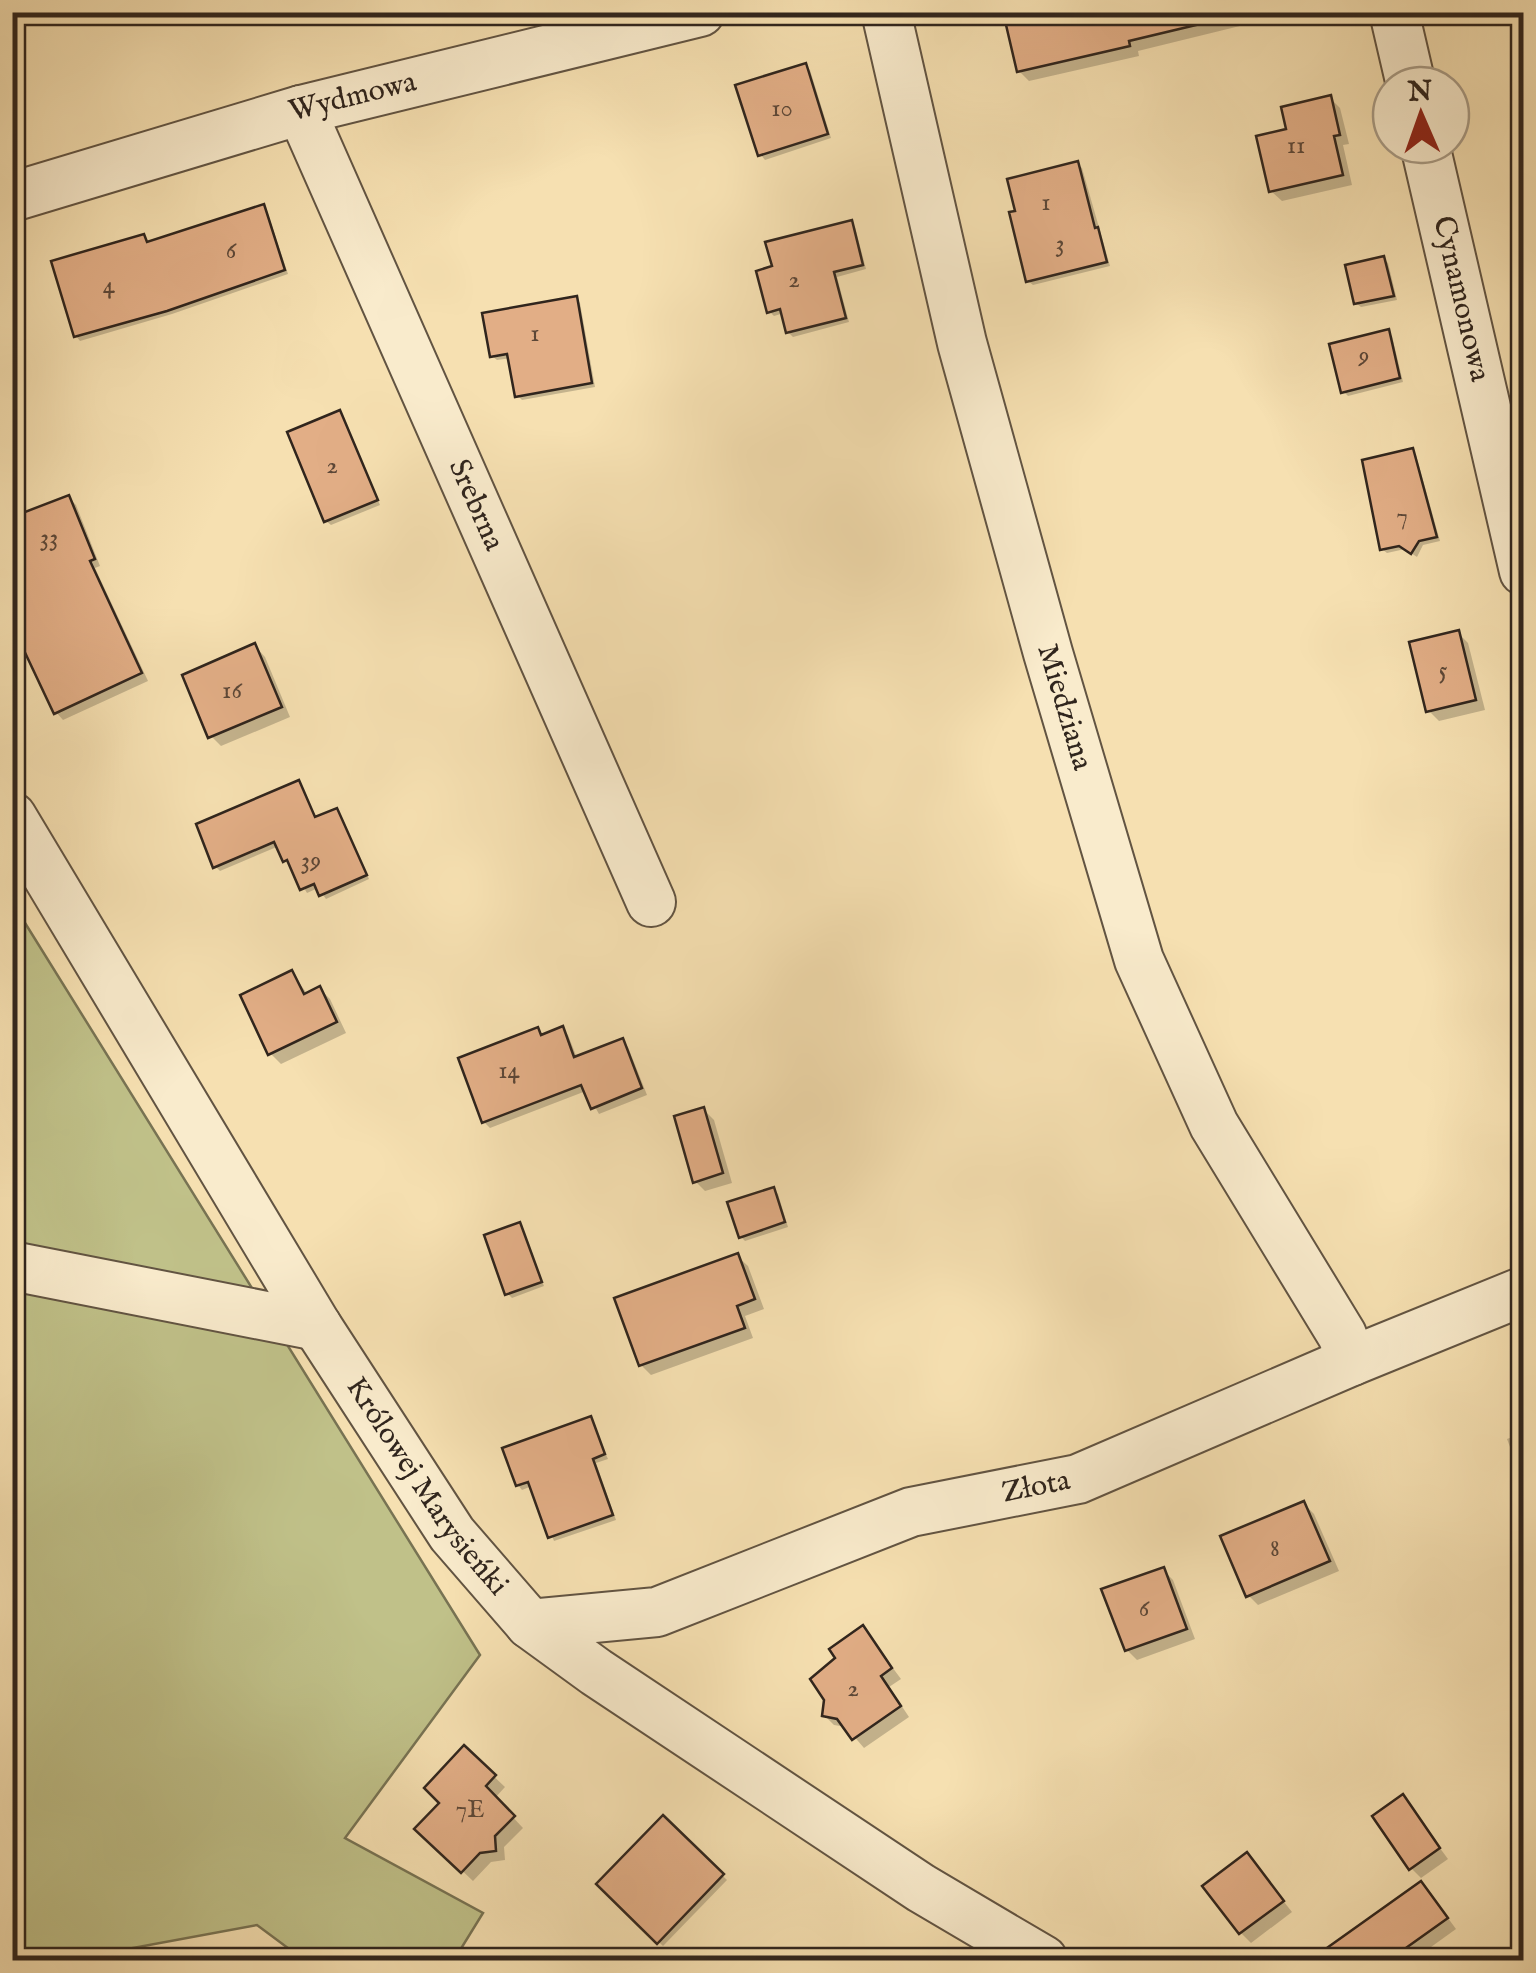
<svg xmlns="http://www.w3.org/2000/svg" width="1536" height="1973" font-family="'IM FELL English',serif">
<rect width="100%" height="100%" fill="#f6e0b1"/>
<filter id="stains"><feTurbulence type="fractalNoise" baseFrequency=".002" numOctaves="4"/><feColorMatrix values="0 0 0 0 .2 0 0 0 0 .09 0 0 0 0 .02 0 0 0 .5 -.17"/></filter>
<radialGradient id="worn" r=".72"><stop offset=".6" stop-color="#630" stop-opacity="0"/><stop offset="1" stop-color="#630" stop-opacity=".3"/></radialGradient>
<polygon fill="#c0c189" stroke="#787353" stroke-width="2.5" points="12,902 480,1655 345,1838 483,1913 454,1960 304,1960 257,1925 68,1960 13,1960"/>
<g fill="#0003">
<polygon points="1006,12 1241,12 1244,25 1138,51 1139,56 1029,81 1019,71"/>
<polygon points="805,66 810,70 831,138 765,160 761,155"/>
<polygon points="1330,98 1340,108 1349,144 1343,145 1352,185 1282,201 1271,191 1289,131"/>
<polygon points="1077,164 1082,168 1110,266 1033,285 1028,281"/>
<polygon points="1524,173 1524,204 1516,174"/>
<polygon points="263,206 267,211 288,274 172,314 80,341 76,336 143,237 149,244"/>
<polygon points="851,223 855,227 866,269 837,277 849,322 793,337 788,332 784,313 774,316 769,311"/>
<polygon points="1383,258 1388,263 1397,300 1361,307 1356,303"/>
<polygon points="576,299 580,303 595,387 522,400 518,396 511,358 497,360 492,356"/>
<polygon points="1388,332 1392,336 1403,382 1348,396 1343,391"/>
<polygon points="339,413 380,505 331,525 326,521"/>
<polygon points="1412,451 1416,455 1440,541 1423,545 1417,557 1405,549 1387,553 1382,549"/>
<polygon points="69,498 76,505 100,566 95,568 148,681 63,720 56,712"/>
<polygon points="1458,633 1468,643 1485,710 1439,721 1428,710"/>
<polygon points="255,646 265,657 290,717 221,746 211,736"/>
<polygon points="299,783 317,819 336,811 341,815 369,879 326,899 318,888 307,893 279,846 220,871 216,867"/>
<polygon points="292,973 308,995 320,989 330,999 346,1033 281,1064 271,1054 243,996"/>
<polygon points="562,1029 568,1035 577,1058 622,1041 628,1047 647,1095 599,1114 586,1091 490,1128 484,1122 538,1030 545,1036"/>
<polygon points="704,1110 714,1120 732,1183 705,1191 695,1181"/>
<polygon points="774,1190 778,1194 788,1227 745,1241 741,1237"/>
<polygon points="519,1225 544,1286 512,1298 507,1293"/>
<polygon points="737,1256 748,1266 764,1309 745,1316 753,1338 651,1375 641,1365"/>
<polygon points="1524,1381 1524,1399 1518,1384"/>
<polygon points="590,1419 608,1459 596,1463 616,1520 554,1541 532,1486 522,1490 518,1485"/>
<polygon points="1524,1422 1524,1484 1507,1439 1520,1434 1516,1425"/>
<polygon points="1304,1504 1314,1514 1339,1571 1258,1605 1248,1595"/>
<polygon points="1163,1570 1173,1580 1195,1639 1137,1660 1127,1650"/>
<polygon points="863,1628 901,1679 889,1687 909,1717 864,1748 846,1727 834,1725 824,1715 839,1659"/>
<polygon points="464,1748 505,1787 495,1798 523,1828 504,1847 505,1860 491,1862 473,1881 418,1829 442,1803"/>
<polygon points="1402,1797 1448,1859 1421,1878 1411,1868"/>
<polygon points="663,1819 727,1880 663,1946 599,1884"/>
<polygon points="1247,1855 1292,1912 1251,1943 1241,1933"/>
<polygon points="1431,1895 1456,1929 1413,1960 1349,1960 1338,1944"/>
</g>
<g fill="#e2ae86" stroke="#30251d" stroke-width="2.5">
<polygon points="1003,12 1194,12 1196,25 1129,41 1130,46 1017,72"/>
<polygon points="806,63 828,134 758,156 735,85"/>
<polygon points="1331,95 1340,135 1334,136 1343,175 1269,192 1256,136 1286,129 1281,107"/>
<polygon points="1078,161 1095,228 1098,227 1107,262 1026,282 1009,212 1015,211 1007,179"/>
<polygon points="264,204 285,270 167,311 74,337 51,261 144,234 147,242"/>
<polygon points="852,220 863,265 834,272 846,318 786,333 780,309 767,313 756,271 772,266 765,242"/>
<polygon points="1384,256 1394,296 1354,304 1345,265"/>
<polygon points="577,296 592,383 515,397 507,354 490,357 482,313"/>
<polygon points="1389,329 1400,378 1341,393 1329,344"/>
<polygon points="340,410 378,500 324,522 287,432"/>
<polygon points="1413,448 1437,537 1419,541 1411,554 1399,546 1380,550 1362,460"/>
<polygon points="69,495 95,559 90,561 142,673 54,714 12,625 12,517"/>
<polygon points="1459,630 1476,700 1426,712 1409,642"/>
<polygon points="255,643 282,707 208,738 182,675"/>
<polygon points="299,780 315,817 337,808 367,875 319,896 314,884 300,890 287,860 283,862 274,842 213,868 196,824"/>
<polygon points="292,970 304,994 320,986 337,1022 268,1055 240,995"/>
<polygon points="563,1026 574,1057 623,1038 642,1088 591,1109 581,1085 482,1123 458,1058 538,1027 541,1035"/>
<polygon points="704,1107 723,1173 693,1183 674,1116"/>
<polygon points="774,1187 785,1222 739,1238 727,1202"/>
<polygon points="520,1222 542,1282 505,1295 484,1235"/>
<polygon points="738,1253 755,1299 737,1306 745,1328 639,1366 614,1298"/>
<polygon points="591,1416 605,1454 593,1459 613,1515 548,1538 528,1482 516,1486 502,1448"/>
<polygon points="1304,1501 1330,1561 1246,1597 1220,1536"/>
<polygon points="1164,1567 1187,1629 1125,1651 1101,1589"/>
<polygon points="863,1625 892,1668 881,1676 901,1706 852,1740 837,1719 822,1716 824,1700 810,1679 835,1658 829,1649"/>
<polygon points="464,1745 496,1775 486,1786 515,1816 495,1836 496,1851 480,1853 461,1873 414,1829 439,1803 424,1788"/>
<polygon points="1403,1794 1440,1848 1409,1870 1372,1816"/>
<polygon points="663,1815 724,1874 657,1944 596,1884"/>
<polygon points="1247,1852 1284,1901 1239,1934 1202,1886"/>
<polygon points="1421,1881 1448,1918 1389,1960 1310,1960"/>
</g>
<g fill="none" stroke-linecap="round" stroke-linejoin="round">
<defs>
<g id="street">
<path id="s1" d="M886,12L962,343L1048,653L1139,960L1214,1125L1342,1335L1352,1361"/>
<polyline points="1394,12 1411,85"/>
<path id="s2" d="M301,110L651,902"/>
<path id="s3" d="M1425,145L1524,571"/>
<path id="s4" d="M12,197L301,110L700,12"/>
<path id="s5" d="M12,817L317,1326L452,1534L530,1624L596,1672L921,1888L1043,1960"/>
<polyline points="12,1266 317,1326"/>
<path id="s6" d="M530,1624L657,1612L911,1512L1078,1479L1352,1361L1524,1291"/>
</g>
</defs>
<use href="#street" stroke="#625442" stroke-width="52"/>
<use href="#street" stroke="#f9ebcc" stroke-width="48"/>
</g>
<g text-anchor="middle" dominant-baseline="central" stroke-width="10" stroke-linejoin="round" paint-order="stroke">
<g font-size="25" fill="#5c4737">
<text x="782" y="109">10</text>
<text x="1296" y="146">11</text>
<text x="1046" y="203">1</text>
<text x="1060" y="244">3</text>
<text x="231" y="251">6</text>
<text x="794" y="280">2</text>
<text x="109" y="286">4</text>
<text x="535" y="334">1</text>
<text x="1364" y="356">9</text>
<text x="332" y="466">2</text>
<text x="1402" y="517">7</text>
<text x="49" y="538">33</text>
<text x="1443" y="671">5</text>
<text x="232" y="691">16</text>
<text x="311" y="861">39</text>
<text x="509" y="1071">14</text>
<text x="1275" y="1549">8</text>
<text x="1144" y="1609">6</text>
<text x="853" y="1689">2</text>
<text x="470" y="1810">7E</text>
</g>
<g font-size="30" fill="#30251d" stroke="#f9ebcc">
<text stroke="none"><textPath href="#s4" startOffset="355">Wydmowa</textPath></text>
<text stroke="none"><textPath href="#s3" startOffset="158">Cynamonowa</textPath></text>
<text stroke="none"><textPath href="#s2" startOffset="432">Srebrna</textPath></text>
<text stroke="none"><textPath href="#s1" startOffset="718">Miedziana</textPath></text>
<text stroke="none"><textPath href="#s5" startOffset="788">Królowej Marysieńki</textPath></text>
<text stroke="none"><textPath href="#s6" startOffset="528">Złota</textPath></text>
</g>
</g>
<rect width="1536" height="1973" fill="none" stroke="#f6e0b1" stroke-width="50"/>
<rect x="15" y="15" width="1506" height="1943" fill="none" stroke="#30251d" stroke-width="5"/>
<rect x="25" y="25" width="1486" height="1923" fill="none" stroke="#30251d" stroke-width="2.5"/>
<g transform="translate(1421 115) rotate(358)"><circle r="48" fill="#f9ebcc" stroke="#a99c86" stroke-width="2.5"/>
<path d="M0-8L18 38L0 25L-18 38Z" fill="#8f2418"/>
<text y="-15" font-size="28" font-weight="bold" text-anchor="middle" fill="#30251d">N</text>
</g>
<rect width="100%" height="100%" filter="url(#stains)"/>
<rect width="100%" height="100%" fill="url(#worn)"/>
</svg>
